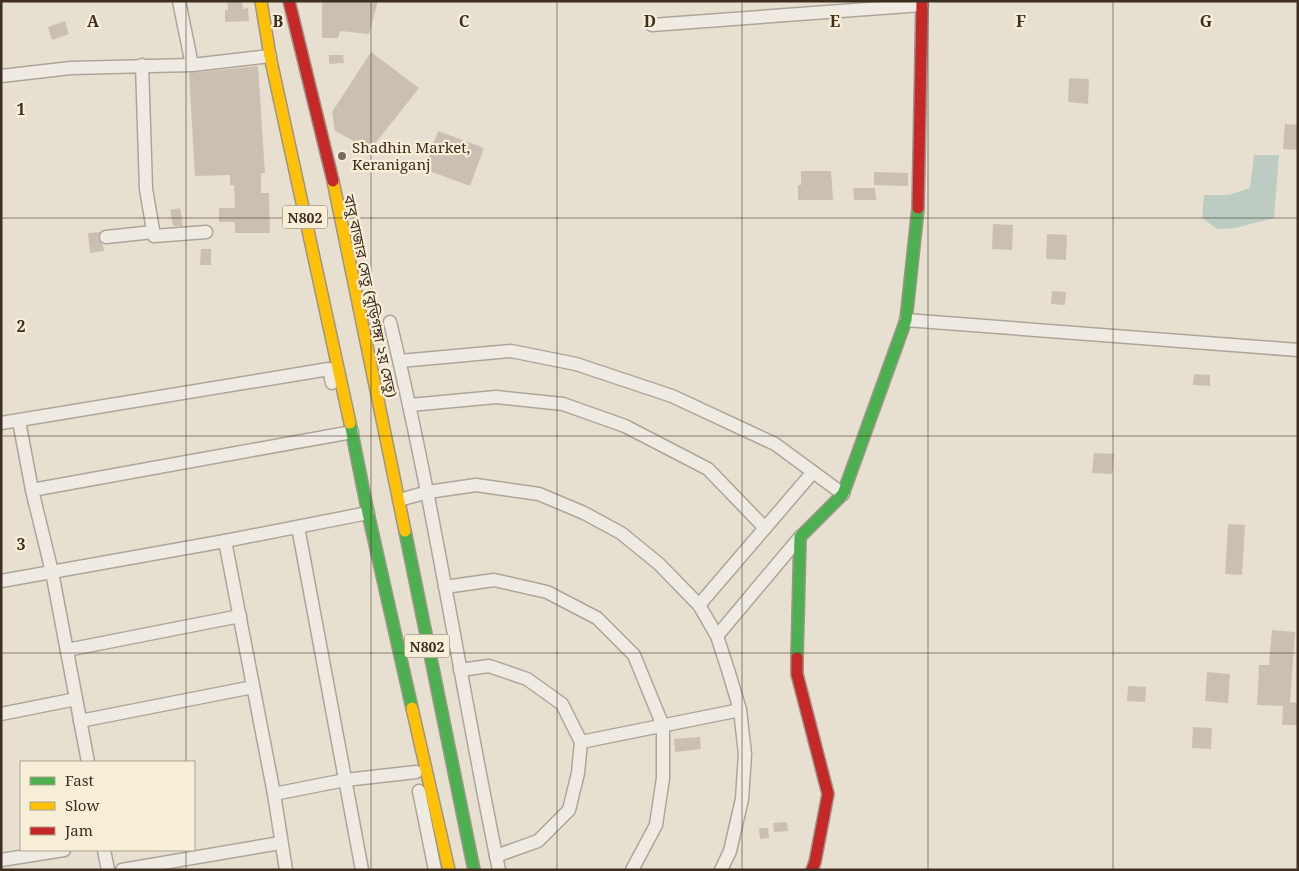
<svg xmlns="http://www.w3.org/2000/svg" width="1299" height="871" font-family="'Noto Serif','Noto Sans Bengali',serif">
<rect width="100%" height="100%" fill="#e7e0d1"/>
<polygon fill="#bcccc2" points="1254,155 1279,155 1274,218 1235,228 1217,229 1202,218 1204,195 1229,195 1250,188"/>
<g fill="#cbbfb2">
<polygon points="227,1 242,1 243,9 248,8 249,21 225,22 225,10 228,10"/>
<polygon points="323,1 378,1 369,34 340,31 338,38 322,38 322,7"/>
<polygon points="65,21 69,34 52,40 48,27"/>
<polygon points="371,52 419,88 370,150 335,131 332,112"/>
<polygon points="329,55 343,55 344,63 329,64"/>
<polygon points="258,66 265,173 261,173 261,193 269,193 270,233 235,233 235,222 219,222 219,208 235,208 234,185 230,185 230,175 195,176 189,73"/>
<polygon points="1069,78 1089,79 1088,104 1068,102"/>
<polygon points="1285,124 1298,125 1298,150 1283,149"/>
<polygon points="438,131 484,148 470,186 424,169"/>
<polygon points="801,171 831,171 833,200 798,200 798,185 801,185"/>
<polygon points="874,172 908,173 908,186 874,185"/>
<polygon points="853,188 875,188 876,200 854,200"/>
<polygon points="180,208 183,226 173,226 170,210"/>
<polygon points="993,224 1013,225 1012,250 992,249"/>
<polygon points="100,232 98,238 103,245 104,251 90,253 88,233"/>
<polygon points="1047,234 1067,235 1066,260 1046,259"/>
<polygon points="201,249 211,249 211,265 200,265"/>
<polygon points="1052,291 1066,292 1065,305 1051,304"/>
<polygon points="1194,374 1210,375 1210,386 1193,385"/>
<polygon points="1094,453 1114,454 1112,474 1092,473"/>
<polygon points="1228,524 1245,525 1242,575 1225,574"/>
<polygon points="1272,630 1295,632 1290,702 1298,703 1298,725 1282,725 1283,706 1257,705 1259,665 1269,665"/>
<polygon points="1207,672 1230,674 1228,703 1205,701"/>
<polygon points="1128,686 1146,687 1145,702 1127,701"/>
<polygon points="1193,727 1212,728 1211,749 1192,748"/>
<polygon points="700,737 701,749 675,752 674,739"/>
<polygon points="787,822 788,831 774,832 773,823"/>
<polygon points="759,828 768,828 769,838 760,839"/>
</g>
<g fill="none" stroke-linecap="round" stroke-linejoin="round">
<defs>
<g id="street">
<polyline points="179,1 192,65 270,56"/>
<polyline points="652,25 922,5"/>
<polyline points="142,65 146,189 154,236 206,232"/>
<polyline points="1,76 71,68 192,65"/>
<polyline points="106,237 153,232"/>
<polyline points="906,320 1298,350"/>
<path d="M390,322C434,503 461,687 499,870"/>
<polyline points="400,361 511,351 576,364 672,396 775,444 843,494"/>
<polyline points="410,405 496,397 563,404 625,426 708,469 765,528 699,605"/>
<polyline points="19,421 32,490 52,572 88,762"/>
<polyline points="1,423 329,369 332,383"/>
<polyline points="32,490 352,432"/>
<polyline points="399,500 428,492 476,485 539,494 584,513 621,533 659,564 699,605 717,636 729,673 740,710 745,754 742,799 730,851 721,870"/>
<polyline points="298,527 362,870"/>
<polyline points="765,528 813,472"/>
<polyline points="225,541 274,794 286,870"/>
<polyline points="1,581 225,541 368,513"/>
<polyline points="445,587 494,580 547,592 597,618 634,655 663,726 663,778 656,825 632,870"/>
<polyline points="717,636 800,537"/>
<polyline points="67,650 240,616"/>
<polyline points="460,670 489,666 527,679 562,704 581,742 578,773 569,810 538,841 496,856"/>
<polyline points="1,714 76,699"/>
<polyline points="80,721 253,687"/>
<polyline points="581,742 740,710"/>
<polyline points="419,791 435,870"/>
<polyline points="274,794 345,780 416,772"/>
<polyline points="104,850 108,870"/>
<polyline points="1,860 64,850"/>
<polyline points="122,870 280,843"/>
</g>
<g id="fast">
<polyline points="350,423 368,513 412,708"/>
<polyline points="405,531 474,870"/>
<polyline points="797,658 800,537 843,494 906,320 918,208"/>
</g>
<g id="slow">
<polyline points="261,1 270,56 350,423"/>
<polyline points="333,181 405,531"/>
<polyline points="412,708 449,870"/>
</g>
<g id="jam">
<polyline points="289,1 333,181"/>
<polyline points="918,208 922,1"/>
<polyline points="797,658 797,674 828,794 815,862 812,870"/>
</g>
</defs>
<use href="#street" stroke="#ada599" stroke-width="15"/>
<use href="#fast" stroke="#9c958a" stroke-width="14"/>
<use href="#slow" stroke="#9c958a" stroke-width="14"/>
<use href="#jam" stroke="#9c958a" stroke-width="14"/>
<use href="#street" stroke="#efebe3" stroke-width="12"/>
<use href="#fast" stroke="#4caf50" stroke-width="11"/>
<use href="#slow" stroke="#ffc107" stroke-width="11"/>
<use href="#jam" stroke="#c62828" stroke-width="11"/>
</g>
<path fill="none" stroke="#3d2e20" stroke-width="1" stroke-opacity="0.55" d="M186,1V762M371,1V870M557,1V870M742,1V870M928,1V870M1113,1V870M1,218H1298M1,436H1298M1,653H1298M186,850V870"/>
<circle fill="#786c5e" stroke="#f7eed8" stroke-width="2" cx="342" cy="156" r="5"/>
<g text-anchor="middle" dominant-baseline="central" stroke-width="4.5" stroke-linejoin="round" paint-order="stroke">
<g fill="#f7eed8" stroke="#756857" stroke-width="1">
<rect x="282.5" y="205.5" width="45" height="23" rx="4"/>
<rect x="404.5" y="634.5" width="45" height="23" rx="4"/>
</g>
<g font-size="14" font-weight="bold" fill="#3d2e20">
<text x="305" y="217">N802</text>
<text x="427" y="646">N802</text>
</g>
<g font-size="15" fill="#3d2e20" stroke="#f7eed8" text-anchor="start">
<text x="352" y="147">Shadhin Market,<tspan x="352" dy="17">Keraniganj</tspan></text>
</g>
<g font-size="15" fill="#3d2e20" stroke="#f7eed8">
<text transform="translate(371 296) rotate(78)">বাবু বাজার সেতু (বুড়িগঙ্গা ২য় সেতু)</text>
</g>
</g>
<g font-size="16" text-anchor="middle" font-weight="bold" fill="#3d2e20" stroke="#f7eed8" stroke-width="4.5" stroke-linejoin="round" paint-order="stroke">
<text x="93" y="27">A</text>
<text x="278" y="27">B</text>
<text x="464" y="27">C</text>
<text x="650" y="27">D</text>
<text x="835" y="27">E</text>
<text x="1021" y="27">F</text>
<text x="1206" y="27">G</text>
<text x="21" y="115">1</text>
<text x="21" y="332">2</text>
<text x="21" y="550">3</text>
</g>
<rect width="1299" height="871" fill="none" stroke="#3d2e20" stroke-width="5"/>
<rect x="20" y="761" width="175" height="90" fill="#f7eed8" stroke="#ada18e"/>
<rect x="30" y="777" width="25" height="8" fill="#4caf50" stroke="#ada18e"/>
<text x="65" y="786" font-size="15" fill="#3d2e20">Fast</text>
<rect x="30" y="802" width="25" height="8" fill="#ffc107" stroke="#ada18e"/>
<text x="65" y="811" font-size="15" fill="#3d2e20">Slow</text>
<rect x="30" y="827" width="25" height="8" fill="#c62828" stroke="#ada18e"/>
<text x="65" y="836" font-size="15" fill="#3d2e20">Jam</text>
</svg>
